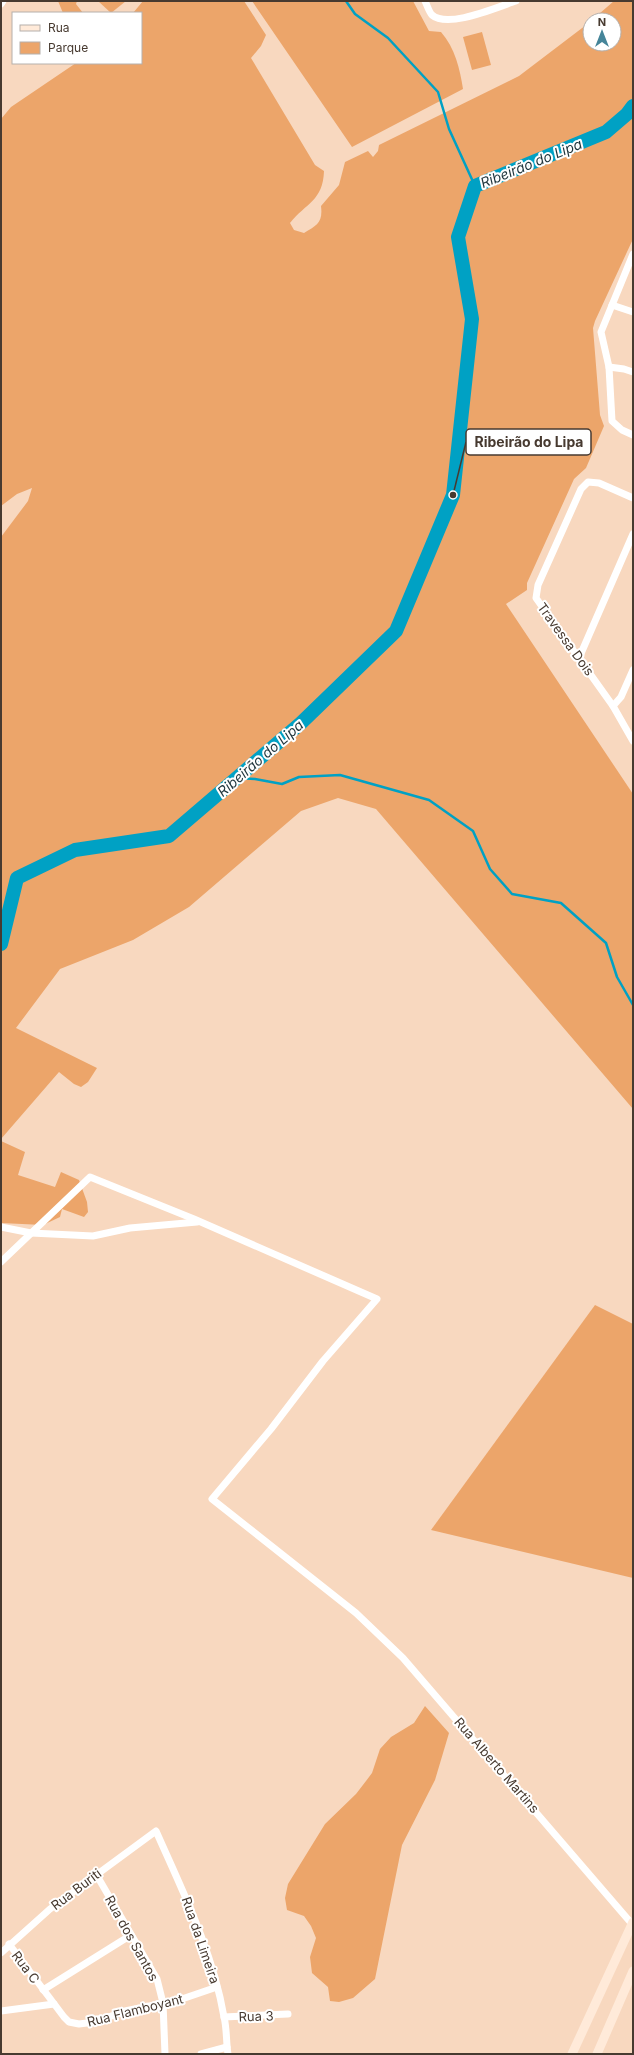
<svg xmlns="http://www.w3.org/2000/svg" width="634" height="2055" font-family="Inter,sans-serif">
<rect width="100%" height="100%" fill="#f8d8bf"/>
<g fill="#eca56a">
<polygon points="58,1 77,1 76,4 83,13 63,13"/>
<polygon points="98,1 126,1 111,13"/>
<path d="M143,1H244L266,35L261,46L251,58L315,165L324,171C323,201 306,203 290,223L294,230L304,233C317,225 323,223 321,206L339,185L345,162L368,151L373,157L378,151L379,145L519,76L590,22V44H614V20H592L614,1H633V239L595,321L593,328L600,415L604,426L586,468L574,479L527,583V590L506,604L633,794V1109L376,809L338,798L301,811L189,907L133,940L60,969L16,1028L97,1068L88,1082L81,1087L74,1084L59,1072L1,1139V537L28,501L32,488L17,494L1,506V119L11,107L76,63H141V13H133Z"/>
<path d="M252,1H413L429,31L441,32C455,48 460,69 463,89L352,147Z"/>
<polygon points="482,32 491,65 472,70 463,37"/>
<polygon points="1,1141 25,1152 18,1175 55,1187 61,1172 79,1180 87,1202 88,1212 84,1217 62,1209 60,1217 43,1225 1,1223"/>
<polygon points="595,1305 633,1324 633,1578 431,1530"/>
<polygon points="425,1706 449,1733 435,1780 402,1845 375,1979 353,1998 339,2002 330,2001 328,1987 312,1973 310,1957 316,1938 311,1926 304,1916 287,1910 285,1898 288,1884 325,1824 356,1794 366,1781 372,1773 380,1749 391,1737 414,1723"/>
</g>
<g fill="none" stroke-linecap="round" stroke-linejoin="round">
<g stroke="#00a1c4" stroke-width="2.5">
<polyline points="346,1 355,14 388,38 438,92 449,129 475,186"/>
<polyline points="236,778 255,779 282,784 299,777 340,775 429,800 473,831 490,869 512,894 561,903 606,943 617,977 633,1005"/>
</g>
<polyline stroke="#00a1c4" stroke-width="14" points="1,944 17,878 75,850 169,836 301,723 396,631 453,495 472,319 458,237 475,186 606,132 627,114 633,106"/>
<g stroke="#fff" stroke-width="7">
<path d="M425,1C427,5 429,12 432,15C448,29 497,7 516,1"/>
<polyline points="1,4 3,1"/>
<polyline points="633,254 601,332 609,367 612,421 622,430 633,435"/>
<polyline points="612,305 633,312"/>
<polyline points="609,367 624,369 633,372"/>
<polyline points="633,498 599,483 588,482 581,489 538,585 536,598 613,706 633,741"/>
<polyline points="579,658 633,534"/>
<polyline points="613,706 621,697 633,670"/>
<polyline points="1,1227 31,1233 93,1236 130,1228 197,1222"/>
<polyline points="1,1262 90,1177 194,1219 377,1299 323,1361 271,1429 212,1499 356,1613 403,1658 632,1924"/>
<polyline points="96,1874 157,1979 163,2003 165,2054"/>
<polyline points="9,1944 64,2017 69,2022 79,2024 95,2022 125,2011 179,2000 217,1987"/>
<path d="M1,1953L50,1909L156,1831C183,1892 213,1952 224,2017C227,2029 226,2042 228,2054"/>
<polyline points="43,1990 131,1935"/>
<polyline points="1,2011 54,2004"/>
<polyline points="224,2017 288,2014"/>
<polyline points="201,2054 227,2047"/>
</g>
<g stroke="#ffead9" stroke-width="9">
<polyline points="572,2054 633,1922"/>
<polyline points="597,2054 633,1971"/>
</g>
</g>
<g text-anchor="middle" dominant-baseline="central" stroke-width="4" stroke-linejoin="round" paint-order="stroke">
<g font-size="13" fill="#473a30" stroke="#fff">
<text transform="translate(566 639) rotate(54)">Travessa Dois</text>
<text transform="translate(497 1765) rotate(49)">Rua Alberto Martins</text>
<text transform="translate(76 1889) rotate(-37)">Rua Buriti</text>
<text transform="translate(132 1938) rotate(61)">Rua dos Santos</text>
<text transform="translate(201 1940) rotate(71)">Rua da Limeira</text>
<text transform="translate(26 1967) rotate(53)">Rua C</text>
<text transform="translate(135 2010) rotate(-14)">Rua Flamboyant</text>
<text transform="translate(256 2016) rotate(-2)">Rua 3</text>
</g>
<g font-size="14" font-style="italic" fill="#1f353c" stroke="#fff">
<text transform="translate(531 163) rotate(-22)">Ribeirão do Lipa</text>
<text transform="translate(260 758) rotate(-41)">Ribeirão do Lipa</text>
</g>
</g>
<path fill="none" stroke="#473a30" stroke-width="1.5" d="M453 495L466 442"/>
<circle fill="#473a30" stroke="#fff" stroke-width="1.5" cx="453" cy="495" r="4"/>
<rect fill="#fff" stroke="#473a30" stroke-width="1.5" x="466" y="429" width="125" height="26" rx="4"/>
<g font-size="14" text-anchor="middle" font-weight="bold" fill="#473a30">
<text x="529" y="447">Ribeirão do Lipa</text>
</g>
<rect width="634" height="2055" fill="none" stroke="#473a30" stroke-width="4"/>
<rect x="12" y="12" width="130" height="52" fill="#ffffff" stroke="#b5b0ac"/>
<rect x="20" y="25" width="20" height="6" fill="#ffead9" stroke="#b5b0ac"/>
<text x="48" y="32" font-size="12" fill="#473a30">Rua</text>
<rect x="20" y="42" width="20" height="12" fill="#eca56a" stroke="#b5b0ac"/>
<text x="48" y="52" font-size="12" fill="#473a30">Parque</text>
<g transform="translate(602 32)"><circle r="19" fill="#ffffff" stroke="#b5b0ac"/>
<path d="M0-3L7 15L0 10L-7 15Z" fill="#458599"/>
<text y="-6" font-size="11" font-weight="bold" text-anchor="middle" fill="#473a30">N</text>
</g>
</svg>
